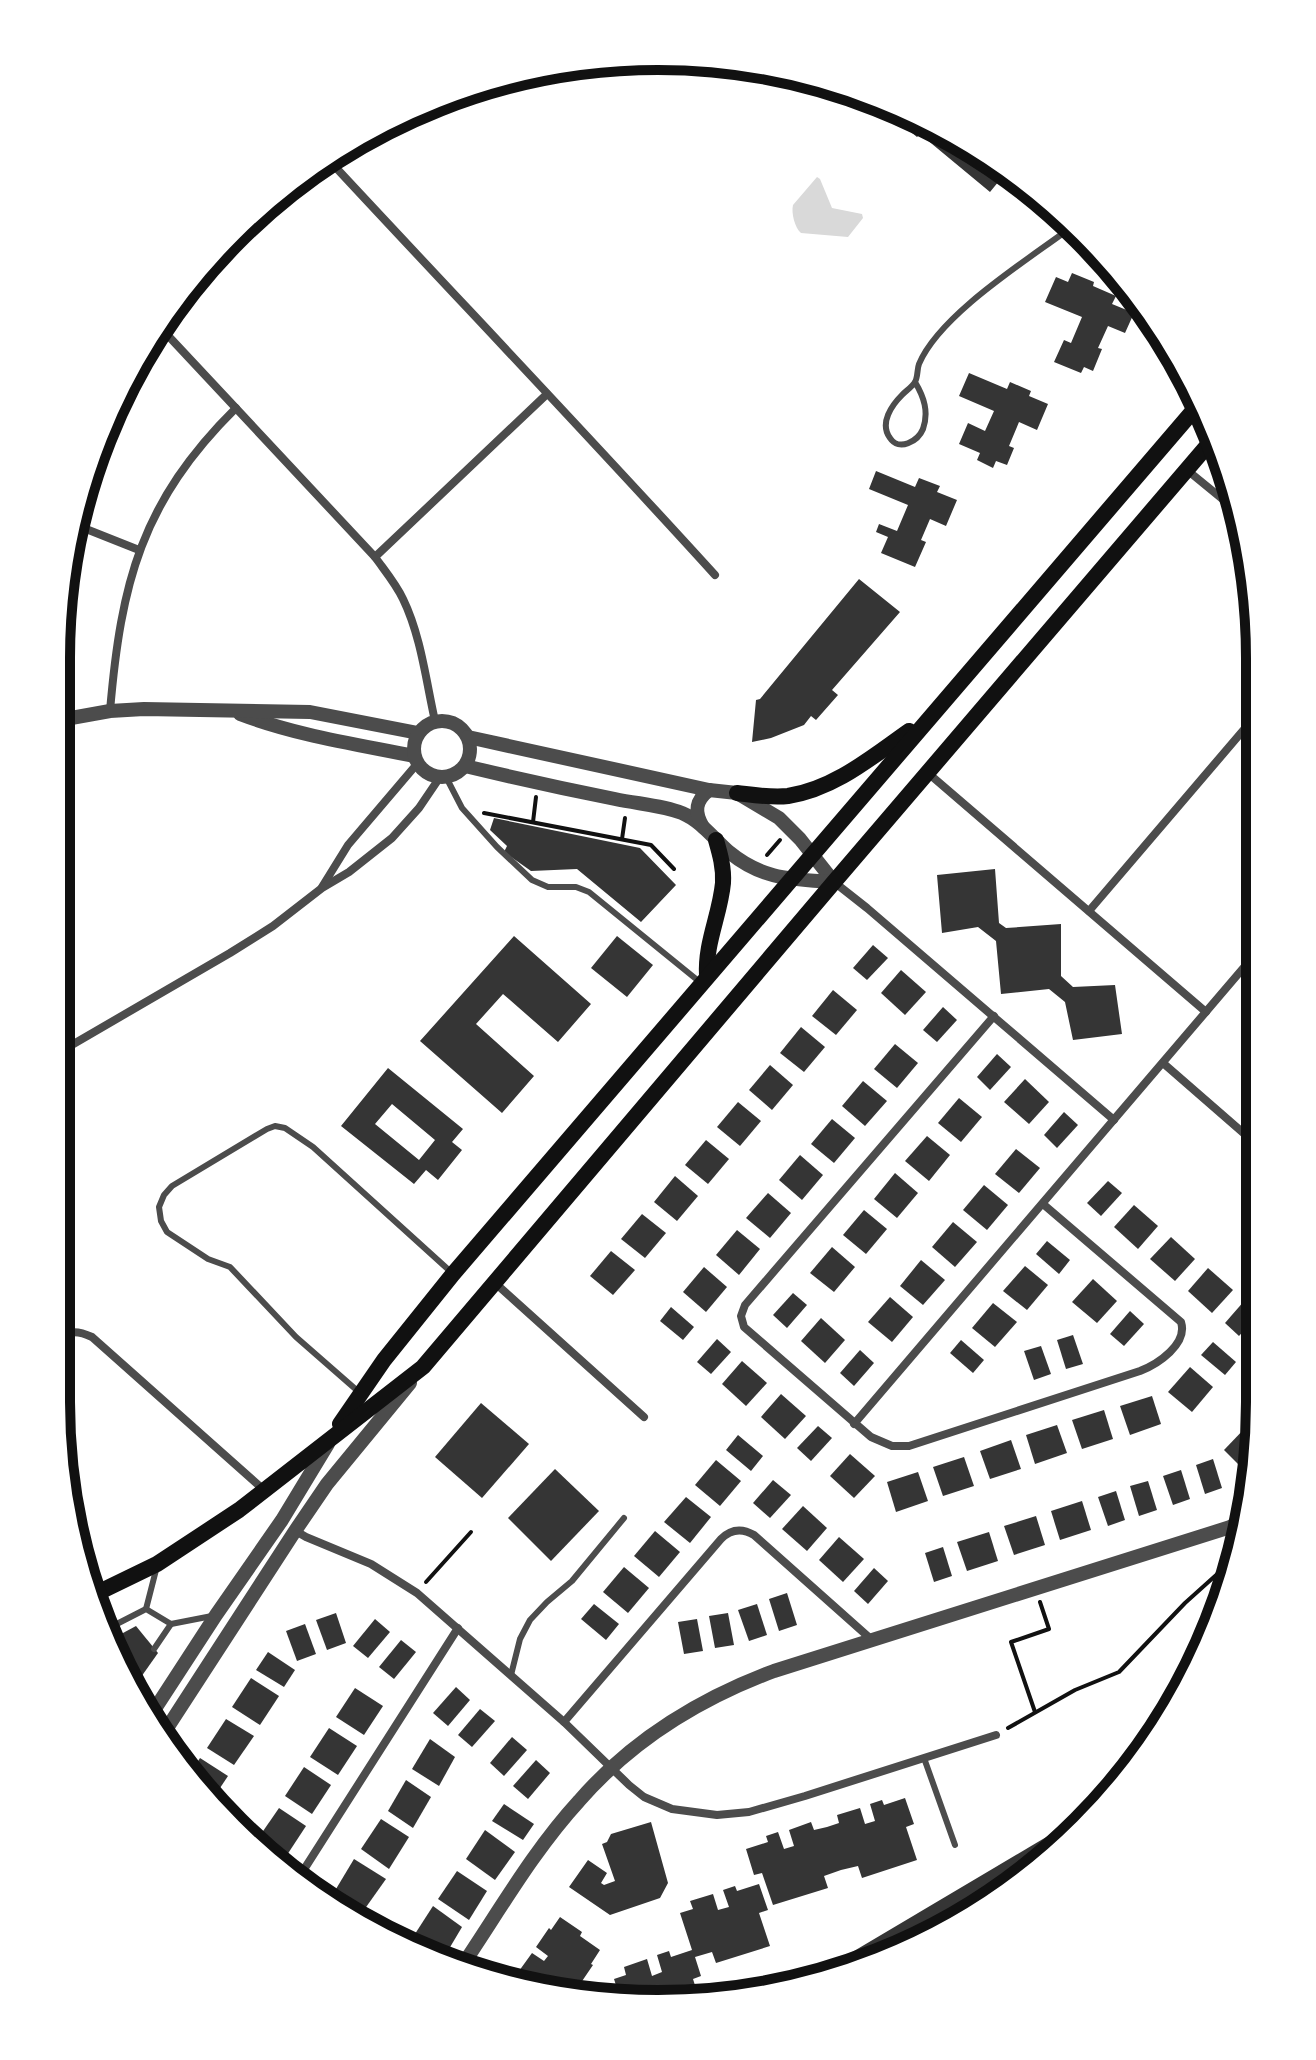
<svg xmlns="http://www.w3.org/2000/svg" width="1316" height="2060" font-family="'Archivo Narrow',sans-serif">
<rect width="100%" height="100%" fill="#fff"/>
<path fill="#d9d9d9" d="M817,177L820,179L832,208L862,214L863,218L848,237L801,233C795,228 791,213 793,205Z"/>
<g fill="#353535" fill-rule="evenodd">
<polygon points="870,98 925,118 1008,170 990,192 920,134 917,137"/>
<polygon points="1072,273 1094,282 1093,286 1116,296 1112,304 1134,313 1125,333 1108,326 1098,348 1102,349 1093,371 1084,367 1081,373 1054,362 1064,340 1071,343 1082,317 1045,302 1056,277 1068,282"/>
<polygon points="969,373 1007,389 1010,382 1031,391 1029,396 1048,404 1037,430 1019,422 1009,446 1014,448 1007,465 996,461 993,468 977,460 980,453 959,444 968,423 985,431 994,411 959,396"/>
<polygon points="876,471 915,487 919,478 940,486 937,492 957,500 946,526 930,519 921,540 926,542 915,567 881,553 888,537 876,532 879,524 897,531 908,505 869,489"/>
<polygon points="859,579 900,612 832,690 838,695 816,720 811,716 804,725 771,738 752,742 756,700 760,699"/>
<polygon points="494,818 640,848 676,885 641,922 577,869 531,871 504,852 507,846 490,830"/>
<polygon points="995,869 999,923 1006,928 1061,924 1061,976 1073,987 1115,985 1122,1034 1073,1040 1065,1002 1049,989 1001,994 996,941 978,927 942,933 937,875"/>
<polygon points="514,936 591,1004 558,1042 503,994 476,1024 534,1076 502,1113 420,1041"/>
<polygon points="617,936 653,965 627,997 591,968"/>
<polygon points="873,945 888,958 867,980 853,968"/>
<polygon points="901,970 926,992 905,1015 881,993"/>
<polygon points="833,990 857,1010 836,1035 812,1016"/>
<polygon points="943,1007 957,1020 937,1042 923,1030"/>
<polygon points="801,1027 825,1047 804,1072 780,1053"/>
<polygon points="895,1044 918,1063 897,1088 874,1069"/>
<polygon points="997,1054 1011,1067 990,1090 977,1077"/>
<polygon points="770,1065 793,1085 772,1110 749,1090"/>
<path d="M388,1068L463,1129L452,1142L462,1150L438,1180L426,1170L414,1184L341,1126ZM392,1104L435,1140L419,1160L375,1124Z"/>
<polygon points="1025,1079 1049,1102 1029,1124 1004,1102"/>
<polygon points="863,1081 887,1101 865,1126 842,1106"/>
<polygon points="959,1098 982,1117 961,1142 938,1123"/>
<polygon points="738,1102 761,1121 740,1146 717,1127"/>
<polygon points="1064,1112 1078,1125 1057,1148 1044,1135"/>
<polygon points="832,1119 855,1138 834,1163 811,1144"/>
<polygon points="927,1136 950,1155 929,1181 905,1161"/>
<polygon points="706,1140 729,1159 708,1184 685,1165"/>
<polygon points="1016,1149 1040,1168 1019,1193 995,1174"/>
<polygon points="800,1155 823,1175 802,1200 779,1180"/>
<polygon points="895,1173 918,1193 897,1218 874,1199"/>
<polygon points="675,1176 698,1196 677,1221 654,1202"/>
<polygon points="1108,1181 1122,1193 1101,1216 1087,1203"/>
<polygon points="984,1185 1008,1205 987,1230 963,1210"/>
<polygon points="768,1193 791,1213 770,1238 746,1218"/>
<polygon points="1134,1205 1158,1226 1138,1249 1114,1227"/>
<polygon points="864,1210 887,1229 866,1254 843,1235"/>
<polygon points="642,1214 666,1233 645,1258 621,1239"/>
<polygon points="953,1222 977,1242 955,1267 932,1247"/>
<polygon points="737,1230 760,1249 739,1275 716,1255"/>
<polygon points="1171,1237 1195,1259 1175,1281 1150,1259"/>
<polygon points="1047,1241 1070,1260 1059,1274 1036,1254"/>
<polygon points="832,1247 855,1267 834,1292 810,1273"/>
<polygon points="611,1251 635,1270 613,1295 590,1276"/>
<polygon points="921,1260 945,1280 923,1305 900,1286"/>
<polygon points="1025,1266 1048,1285 1027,1310 1003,1291"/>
<polygon points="704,1267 727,1287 706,1312 683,1292"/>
<polygon points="1208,1268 1233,1290 1212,1313 1188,1291"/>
<polygon points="1093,1279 1117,1301 1097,1323 1072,1302"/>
<polygon points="793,1293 807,1305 787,1328 773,1315"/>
<polygon points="890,1297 913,1317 892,1342 868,1322"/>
<polygon points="1245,1300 1256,1310 1256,1317 1239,1336 1225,1323"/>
<polygon points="993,1303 1017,1322 995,1347 972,1328"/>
<polygon points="671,1307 694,1327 683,1340 660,1321"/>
<polygon points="1130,1311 1144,1324 1124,1346 1110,1334"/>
<polygon points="821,1318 845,1340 825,1363 801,1341"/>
<polygon points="1073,1335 1083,1364 1066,1369 1057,1340"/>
<polygon points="717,1339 731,1352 711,1374 697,1362"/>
<polygon points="961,1340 984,1360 973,1373 950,1353"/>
<polygon points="1213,1342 1236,1362 1225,1375 1201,1355"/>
<polygon points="1041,1346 1051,1374 1034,1380 1024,1351"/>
<polygon points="860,1350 874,1363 854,1386 840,1373"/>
<polygon points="742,1361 767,1383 746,1406 722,1384"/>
<polygon points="1190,1367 1213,1387 1192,1412 1168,1392"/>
<polygon points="781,1394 806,1416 785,1439 761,1417"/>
<polygon points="1152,1396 1161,1424 1130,1435 1120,1406"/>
<polygon points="481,1403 529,1444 482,1498 435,1457"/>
<polygon points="1104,1410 1113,1439 1082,1449 1072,1420"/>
<polygon points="1057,1425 1067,1453 1035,1464 1026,1435"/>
<polygon points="818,1426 832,1438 811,1461 797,1448"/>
<polygon points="1247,1426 1255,1434 1255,1461 1245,1471 1224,1450"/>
<polygon points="738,1435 763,1456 751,1471 726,1450"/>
<polygon points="1011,1440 1021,1469 990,1479 980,1451"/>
<polygon points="850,1454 875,1476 854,1498 830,1476"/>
<polygon points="964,1457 974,1486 943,1496 933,1467"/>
<polygon points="1213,1459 1222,1488 1205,1494 1196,1465"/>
<polygon points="716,1460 741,1481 720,1506 695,1485"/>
<polygon points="555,1469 599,1511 551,1561 508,1518"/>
<polygon points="1181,1470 1190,1499 1173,1505 1163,1476"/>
<polygon points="918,1472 928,1501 896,1512 887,1482"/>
<polygon points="773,1480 791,1495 770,1518 753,1503"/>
<polygon points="1148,1481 1157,1510 1139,1516 1130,1486"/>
<polygon points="1116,1491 1125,1520 1108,1526 1098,1497"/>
<polygon points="686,1497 711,1517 690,1543 664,1522"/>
<polygon points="1082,1501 1091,1530 1060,1540 1051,1511"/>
<polygon points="803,1506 827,1528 807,1551 782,1529"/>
<polygon points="1036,1516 1045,1545 1014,1555 1004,1526"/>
<polygon points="655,1531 680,1552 659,1577 634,1556"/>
<polygon points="989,1532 998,1561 967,1571 957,1542"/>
<polygon points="839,1537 864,1559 843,1582 819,1560"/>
<polygon points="943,1547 952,1576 934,1582 925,1553"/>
<polygon points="624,1567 649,1588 628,1613 603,1592"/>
<polygon points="874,1568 888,1581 868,1604 854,1591"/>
<polygon points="787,1593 797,1625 779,1631 769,1599"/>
<polygon points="594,1604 619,1624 606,1640 581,1619"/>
<polygon points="757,1604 767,1635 749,1641 738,1610"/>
<polygon points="336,1613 346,1643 327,1650 316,1620"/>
<polygon points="728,1613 734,1645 715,1648 709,1616"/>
<polygon points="375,1619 390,1632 368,1658 353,1646"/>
<polygon points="697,1619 703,1651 684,1654 678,1622"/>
<polygon points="305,1624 316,1654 297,1661 286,1631"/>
<polygon points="136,1626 158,1653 134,1687 110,1640"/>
<polygon points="401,1640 416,1652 394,1679 379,1667"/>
<polygon points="268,1652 295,1670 284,1687 256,1670"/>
<polygon points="251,1678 279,1696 260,1725 232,1707"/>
<polygon points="456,1687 470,1700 448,1726 433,1713"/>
<polygon points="355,1688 383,1706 364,1735 336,1717"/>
<polygon points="480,1709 495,1721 472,1747 458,1735"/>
<polygon points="226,1719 254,1736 234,1765 207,1748"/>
<polygon points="329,1728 357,1746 338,1775 310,1757"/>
<polygon points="512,1737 527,1750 504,1776 490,1763"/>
<polygon points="430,1739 455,1757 439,1786 412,1769"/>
<polygon points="200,1758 228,1776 214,1797 191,1772"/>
<polygon points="536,1760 550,1773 528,1799 513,1786"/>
<polygon points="304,1767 331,1785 312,1814 285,1796"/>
<polygon points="406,1780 431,1797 413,1828 388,1811"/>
<polygon points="905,1798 914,1824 906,1827 917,1860 862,1878 858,1866 841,1870 824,1876 828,1888 773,1905 762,1873 754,1875 746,1849 768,1842 766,1836 778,1832 784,1849 794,1846 789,1830 811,1822 814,1830 827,1827 839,1823 837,1815 860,1808 865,1824 875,1821 870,1804 882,1800 884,1805"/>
<polygon points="504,1804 534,1824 523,1840 492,1821"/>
<polygon points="279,1808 306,1826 287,1855 259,1837"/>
<polygon points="1085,1814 993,1902 814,1983 795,1986"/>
<polygon points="381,1819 409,1837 389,1869 361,1849"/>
<polygon points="651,1822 668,1883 660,1898 610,1915 569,1887 588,1860 607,1873 601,1883 604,1885 615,1881 602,1844 607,1842 611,1834"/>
<polygon points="485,1830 515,1852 495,1880 466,1859"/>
<polygon points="354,1859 386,1879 364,1910 336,1889"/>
<polygon points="457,1871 487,1891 469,1920 438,1899"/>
<polygon points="759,1884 768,1910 759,1913 770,1946 716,1963 712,1952 695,1957 701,1976 693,1979 699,1998 658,2004 620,1998 614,1979 626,1975 624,1967 647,1959 652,1976 662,1972 657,1955 669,1951 671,1957 692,1950 680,1913 693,1909 690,1901 713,1894 718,1910 729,1907 723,1890 735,1886 737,1891"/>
<polygon points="433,1906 462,1927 443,1959 413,1937"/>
<polygon points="560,1917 582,1932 580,1936 600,1950 591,1964 593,1965 576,1990 516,1980 521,1973 519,1971 532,1953 544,1961 548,1956 536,1947 549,1928 551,1930"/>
</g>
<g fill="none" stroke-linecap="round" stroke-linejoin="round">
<g stroke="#111" stroke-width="4">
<polyline points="484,813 651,845 674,869"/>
<polyline points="533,822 536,797"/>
<polyline points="622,839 625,818"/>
<polyline points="767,855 780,840"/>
<polyline points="426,1582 471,1532"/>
<polyline points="1035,1712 1011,1642 1049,1629 1040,1602"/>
<polyline points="1008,1728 1075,1690 1119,1672 1185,1603 1234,1559"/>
</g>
<g stroke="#4c4c4c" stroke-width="6">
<path d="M915,382C924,397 929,412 923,429C918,441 899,452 890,438C879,423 892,405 902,395C906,391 913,386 915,382C918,377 917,369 919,364C940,314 1029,259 1073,226"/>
<polyline points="446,777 462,808 497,847 532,880 548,887 576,887 589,892 701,983"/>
<polyline points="360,1393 296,1337 230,1267 208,1259 167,1232 161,1221 159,1207 164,1195 172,1186 267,1129 275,1126 285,1128 313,1147 451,1272"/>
<polyline points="146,1609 156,1570"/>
<polyline points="171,1624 212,1616"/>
<polyline points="105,1630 146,1609 171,1624 154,1649"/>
<polyline points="511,1675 520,1639 530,1620 547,1602 572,1581 624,1518"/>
<polyline points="924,1758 955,1845"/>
</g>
<g stroke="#4c4c4c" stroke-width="8">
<path d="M327,158C456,297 588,435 715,575"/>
<path d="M160,327L375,557C385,571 396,584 403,599C421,636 426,681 435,721"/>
<polyline points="1187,470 1242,515"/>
<polyline points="76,525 139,550"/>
<polyline points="375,557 547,394"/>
<path d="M110,711C121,583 141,502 236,408"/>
<polyline points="928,773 1206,1012"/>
<polyline points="834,882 867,908 1114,1120"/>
<polyline points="322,887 348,845 417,764"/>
<polyline points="1089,911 1258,713"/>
<path d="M994,1016L745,1305L741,1316L744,1327L871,1437L892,1446H909L1140,1371C1158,1364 1188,1344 1181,1322L1043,1204"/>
<polyline points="58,1053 230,953 273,926 322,888 349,872 392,838 419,808 440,777"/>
<polyline points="1163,1063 1256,1144"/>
<polyline points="494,1282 644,1417"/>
<path d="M56,1338C70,1330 79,1331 92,1337L264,1490"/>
<polyline points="854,1424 1257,952"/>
<polyline points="1228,1526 1248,1506"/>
<polyline points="294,1530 306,1537 371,1564 417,1593 564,1722 629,1785 644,1797 672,1809 717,1815 749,1812 805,1796 996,1735"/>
<path d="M564,1722L721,1539C731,1529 742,1528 754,1535L872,1640"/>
<polyline points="296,1882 458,1628"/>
</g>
<g stroke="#4c4c4c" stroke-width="14">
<path d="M240,714C295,735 355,744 414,756"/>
<polyline points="60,720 110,711 144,709 310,712 418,733"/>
<circle cx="442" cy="749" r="28"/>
<polyline points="468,737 709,790 737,793 779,818 800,839 834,882"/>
<path d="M465,766C515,778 565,789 615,799C638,804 661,805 682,813C701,821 714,839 729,852C763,880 792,879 834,882"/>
<path d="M703,827C694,812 695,801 709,790"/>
<polyline points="149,1718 216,1615 282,1520 328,1444"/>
<polyline points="160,1739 295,1531 327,1484 410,1383"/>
<path d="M460,1969C498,1913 533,1851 579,1801C632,1740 699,1699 774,1671L1243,1523"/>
</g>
<g stroke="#111" stroke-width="16">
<path d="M737,793C754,795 771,798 788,796C834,789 872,757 909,731"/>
<path d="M707,976C705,943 720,915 723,883C724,868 720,854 716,840"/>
<polyline points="340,1424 384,1360 453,1274 1199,404"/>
<polyline points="89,1597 157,1564 239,1510 423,1367 834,882 1213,439"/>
</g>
</g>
<path d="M0 0H1316V2060H0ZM658 70H658A588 588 0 0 1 1246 658V1402A588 588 0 0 1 658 1990H658A588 588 0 0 1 70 1402V658A588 588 0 0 1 658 70Z" fill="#fff" fill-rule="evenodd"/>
<path fill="none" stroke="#111" stroke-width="10" d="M658 70H658A588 588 0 0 1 1246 658V1402A588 588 0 0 1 658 1990H658A588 588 0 0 1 70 1402V658A588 588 0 0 1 658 70Z"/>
</svg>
